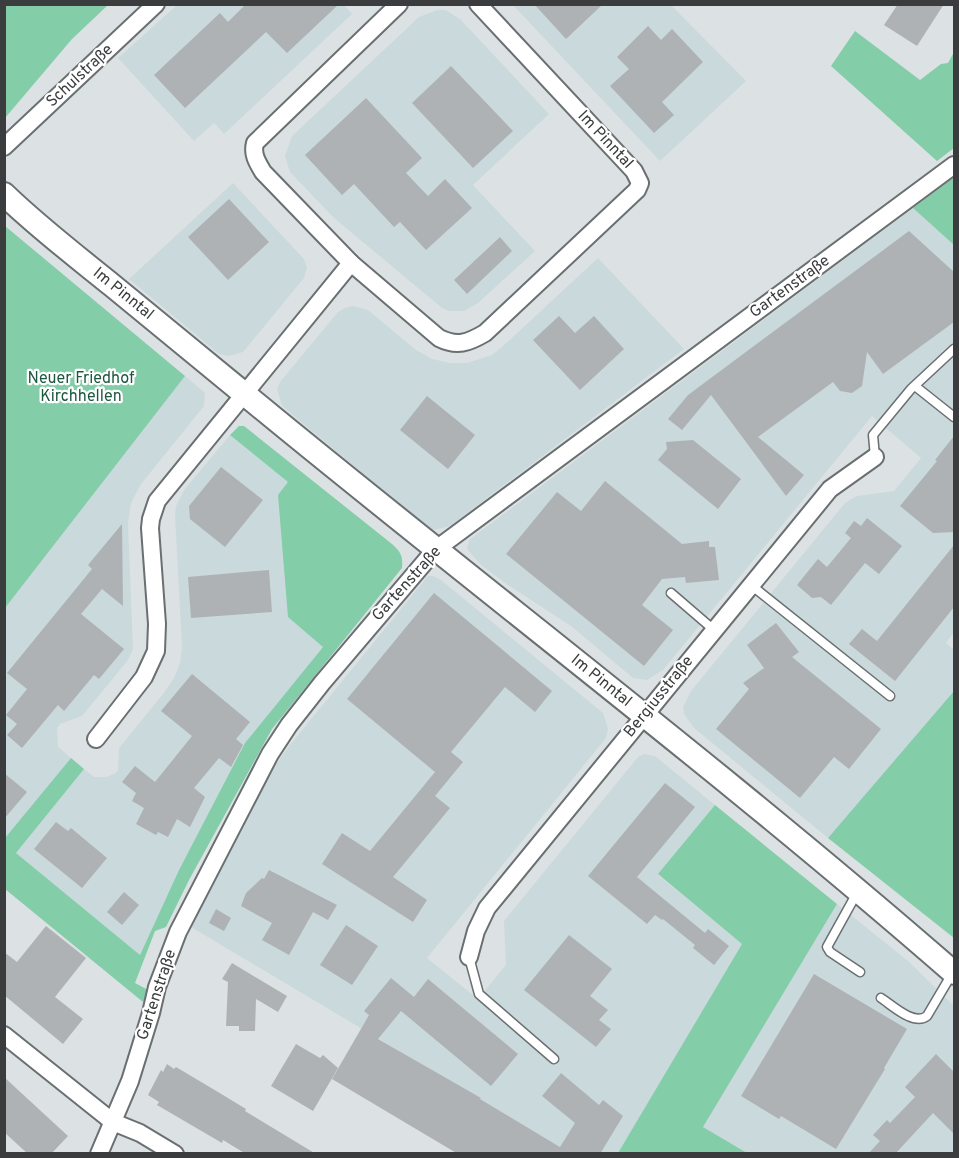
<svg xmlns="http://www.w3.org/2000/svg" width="959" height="1158" font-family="Overpass,sans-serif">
<rect width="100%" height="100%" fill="#dce2e3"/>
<g fill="#cad9dc">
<polygon points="177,5 344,5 352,14 224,134 214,123 194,141 118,58"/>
<polygon points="513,5 671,5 746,81 660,161"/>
<polygon points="437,10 446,10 461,20 549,114 473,185 535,251 478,303 464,311 449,311 442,308 334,218 290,172 285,156 292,136 419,17"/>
<polygon points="233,183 304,259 307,267 304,278 243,352 229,356 219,354 129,279"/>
<polygon points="913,208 954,245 954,632 946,643 954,650 954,691 828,838 694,728 684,714 683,707 691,691 845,503 857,496 894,491 921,458 872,416 663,670 647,680 633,678 571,626 508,585 481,565 467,549 469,540"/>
<polygon points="598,258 684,349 450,526 433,530 421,522 282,406 277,389 280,382 338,312 345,308 353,306 368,310 416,350 432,359 450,363 467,363 492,355 502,347"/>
<polygon points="185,376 205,393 204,406 141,484 131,503 128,524 133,649 128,660 82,716 60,724 57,728 58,747 71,758 5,838 5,608"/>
<polygon points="230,435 288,482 323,647 245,743 179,870 140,955 16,853 84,769 94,777 106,777 116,773 118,770 119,748 163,694 174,678 180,663 182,647 175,515 176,506 184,490"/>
<polygon points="428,576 433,576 441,580 603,713 608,729 606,738 427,958 478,999 506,965 504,921 638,757 644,754 655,756 715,805 658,875 742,944 618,1153 572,1154 191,927 244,822 277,763 290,745"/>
<polygon points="837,904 908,961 954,1006 954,1153 747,1153 703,1127"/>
</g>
<g fill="#83cda9">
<polygon points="5,4 108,5 72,39 5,118"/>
<polygon points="855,31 920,80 941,64 948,63 954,52 954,148 937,161 831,66"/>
<polygon points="954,177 954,245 913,208"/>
<polygon points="5,226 185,376 5,608"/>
<path d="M239,426H244L392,544C401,552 403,556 402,568L272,729L189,880L166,927L155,931L135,983L148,990L143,1002L5,889V838L71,758L84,769L16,853L140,955L179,870L245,743L323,647L288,617L278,495L288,482L230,435Z"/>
<polygon points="954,691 954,938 828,838"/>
<polygon points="715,805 837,904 703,1127 747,1153 618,1153 742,944 658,874"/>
</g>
<g fill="#aeb2b5">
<polygon points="246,4 339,4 287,53 266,32 185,108 154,75 220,13 228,22"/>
<polygon points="534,4 603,4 566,39"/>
<polygon points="898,4 944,4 917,46 884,25"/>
<polygon points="648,26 661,40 672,29 703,62 662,102 674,115 654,133 610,86 629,69 617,57"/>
<polygon points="451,66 513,131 473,168 412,103"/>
<polygon points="366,98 422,158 406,173 428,196 445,179 472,208 426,250 400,222 394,227 354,184 342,195 305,155"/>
<polygon points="229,199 269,242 228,280 188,237"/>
<polygon points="909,231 954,272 954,322 883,374 867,352 862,386 852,393 840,391 833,382 758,437 804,475 786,496 711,395 682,430 668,419 688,395"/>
<polygon points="500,237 512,251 467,294 454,280"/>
<polygon points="559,316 575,333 594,316 624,349 580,390 533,340"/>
<polygon points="427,396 475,435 448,469 400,430"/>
<polygon points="954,436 954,532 933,533 900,506 937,461 935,460"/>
<polygon points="693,440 741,479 718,509 658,460 667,449 666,442"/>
<polygon points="221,467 263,500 225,547 190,519 189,506"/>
<polygon points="605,481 682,544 709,541 709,547 715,547 719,580 686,583 685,577 662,579 642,605 673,630 644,666 506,554 557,492 581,511"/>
<polygon points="867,518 902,546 879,574 865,563 831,605 821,597 812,598 797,585 818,559 827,567 851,538 845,533 854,521 861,526"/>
<polygon points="122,524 123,606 102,589 81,614 124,649 99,679 94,675 64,711 58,705 22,748 7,735 17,724 6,715 27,689 7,673 92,569 88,565"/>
<polygon points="954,545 954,607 895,681 849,644 862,629 877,641"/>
<polygon points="269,570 272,612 191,618 188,577"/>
<polygon points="434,593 552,691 535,712 505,687 451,752 463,762 435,796 450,808 393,877 427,900 413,922 322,864 342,833 370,851 435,772 347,699"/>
<polygon points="776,623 799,652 792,657 881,729 849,769 834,757 800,798 716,729 749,689 743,683 764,668 747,645"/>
<polygon points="192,674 250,722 236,739 243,745 231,767 219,758 194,788 205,797 190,827 177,819 168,837 158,832 156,835 136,824 144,808 132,801 136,793 122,782 135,766 155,782 192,736 161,711"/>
<polygon points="4,773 27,792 4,819"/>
<polygon points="665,783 695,807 637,877 705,933 708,929 729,946 714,965 693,948 695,945 663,919 662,920 655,915 647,924 588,876"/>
<polygon points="56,822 68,831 71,828 107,858 82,888 34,849"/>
<polygon points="269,870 337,905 328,920 313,912 289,955 262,940 272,923 241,906 246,893 262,878 264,879"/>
<polygon points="124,892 139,905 122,925 107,912"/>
<polygon points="216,909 231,918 224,931 209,923"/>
<polygon points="346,925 378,946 352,985 320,965"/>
<polygon points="46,926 86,958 55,997 83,1019 63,1044 4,995 4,952 17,962"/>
<polygon points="569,935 612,969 590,996 608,1010 599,1020 611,1029 596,1047 524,990"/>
<polygon points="232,963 287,996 278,1012 256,999 255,1031 239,1031 239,1026 226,1026 228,982 222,979"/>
<polygon points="814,974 907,1029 884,1068 885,1069 836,1149 781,1116 779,1119 741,1096"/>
<polygon points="391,978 414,997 428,979 518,1054 491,1086 401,1011 378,1039 481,1098 480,1099 560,1147 575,1123 542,1096 561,1073 599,1105 603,1100 623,1116 600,1154 458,1154 332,1079 369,1015 364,1011"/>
<polygon points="296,1044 320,1058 323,1055 338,1068 313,1111 271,1086"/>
<polygon points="936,1054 954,1072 954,1134 933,1113 895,1154 868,1154 880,1141 873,1135 887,1120 890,1123 915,1097 905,1087"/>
<polygon points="167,1064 174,1069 176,1067 218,1092 246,1109 245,1111 316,1154 246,1154 223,1140 222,1143 157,1105 159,1102 148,1095 161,1070 163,1072"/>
<polygon points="4,1077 68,1136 51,1154 28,1154 4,1132"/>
</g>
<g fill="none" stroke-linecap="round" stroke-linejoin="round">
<defs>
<g id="service">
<polyline points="915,386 954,417"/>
<polyline points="875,457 873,435 911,389 954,349"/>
<polyline points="751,585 890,696"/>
<polyline points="671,593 714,630"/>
<polyline points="858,891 827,947 830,952 860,972"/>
<polyline points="469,957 479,994 554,1059"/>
<path d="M881,998C893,1006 914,1026 927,1016L953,972"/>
</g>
<g id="minor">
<path d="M399,4L255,143C252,154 257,162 263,172L351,263L439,338C457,347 468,343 485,333L637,190L640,183L634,171L478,4"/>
<polyline points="4,147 156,4"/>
<polyline points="96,739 144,677 156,651 157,624 150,528 151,519 157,501 351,263"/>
<polyline points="469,957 476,931 487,908 830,489 875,457"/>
<polyline points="4,1035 113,1122 140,1133 175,1154"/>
<polyline points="99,1154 130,1081 151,1013 157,987 178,932 270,754 289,725 322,683 435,550 954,165"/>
</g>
<path id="secondary" d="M4,194C38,227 76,256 113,286C167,330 221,375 275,419C501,604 734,781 954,973"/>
</defs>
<use href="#service" stroke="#6a6f71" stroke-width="11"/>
<use href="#minor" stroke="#6a6f71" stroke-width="20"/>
<use href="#secondary" stroke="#6a6f71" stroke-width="26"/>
<use href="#service" stroke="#fff" stroke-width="8"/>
<use href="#minor" stroke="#fff" stroke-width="16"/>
<use href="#secondary" stroke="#fff" stroke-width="22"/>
</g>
<g text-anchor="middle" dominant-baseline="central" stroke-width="4.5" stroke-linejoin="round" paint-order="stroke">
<g font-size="16" fill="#3a3c3d" stroke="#fff">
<text transform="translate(80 76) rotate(-43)">Schulstraße</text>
<text transform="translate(605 140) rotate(47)">Im Pinntal</text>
<text transform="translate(790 287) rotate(-36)">Gartenstraße</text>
<text transform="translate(123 294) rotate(39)">Im Pinntal</text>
<text transform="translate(407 584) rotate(-48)">Gartenstraße</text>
<text transform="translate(601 681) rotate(39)">Im Pinntal</text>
<text transform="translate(659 697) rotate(-51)">Bergiusstraße</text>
<text transform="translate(157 995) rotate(-72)">Gartenstraße</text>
</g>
<g font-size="16" fill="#1c583f" stroke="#fff">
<text x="81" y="379">Neuer Friedhof<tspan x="81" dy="18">Kirchhellen</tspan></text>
</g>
</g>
<rect width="959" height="1158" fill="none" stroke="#3a3c3d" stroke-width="12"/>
</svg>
